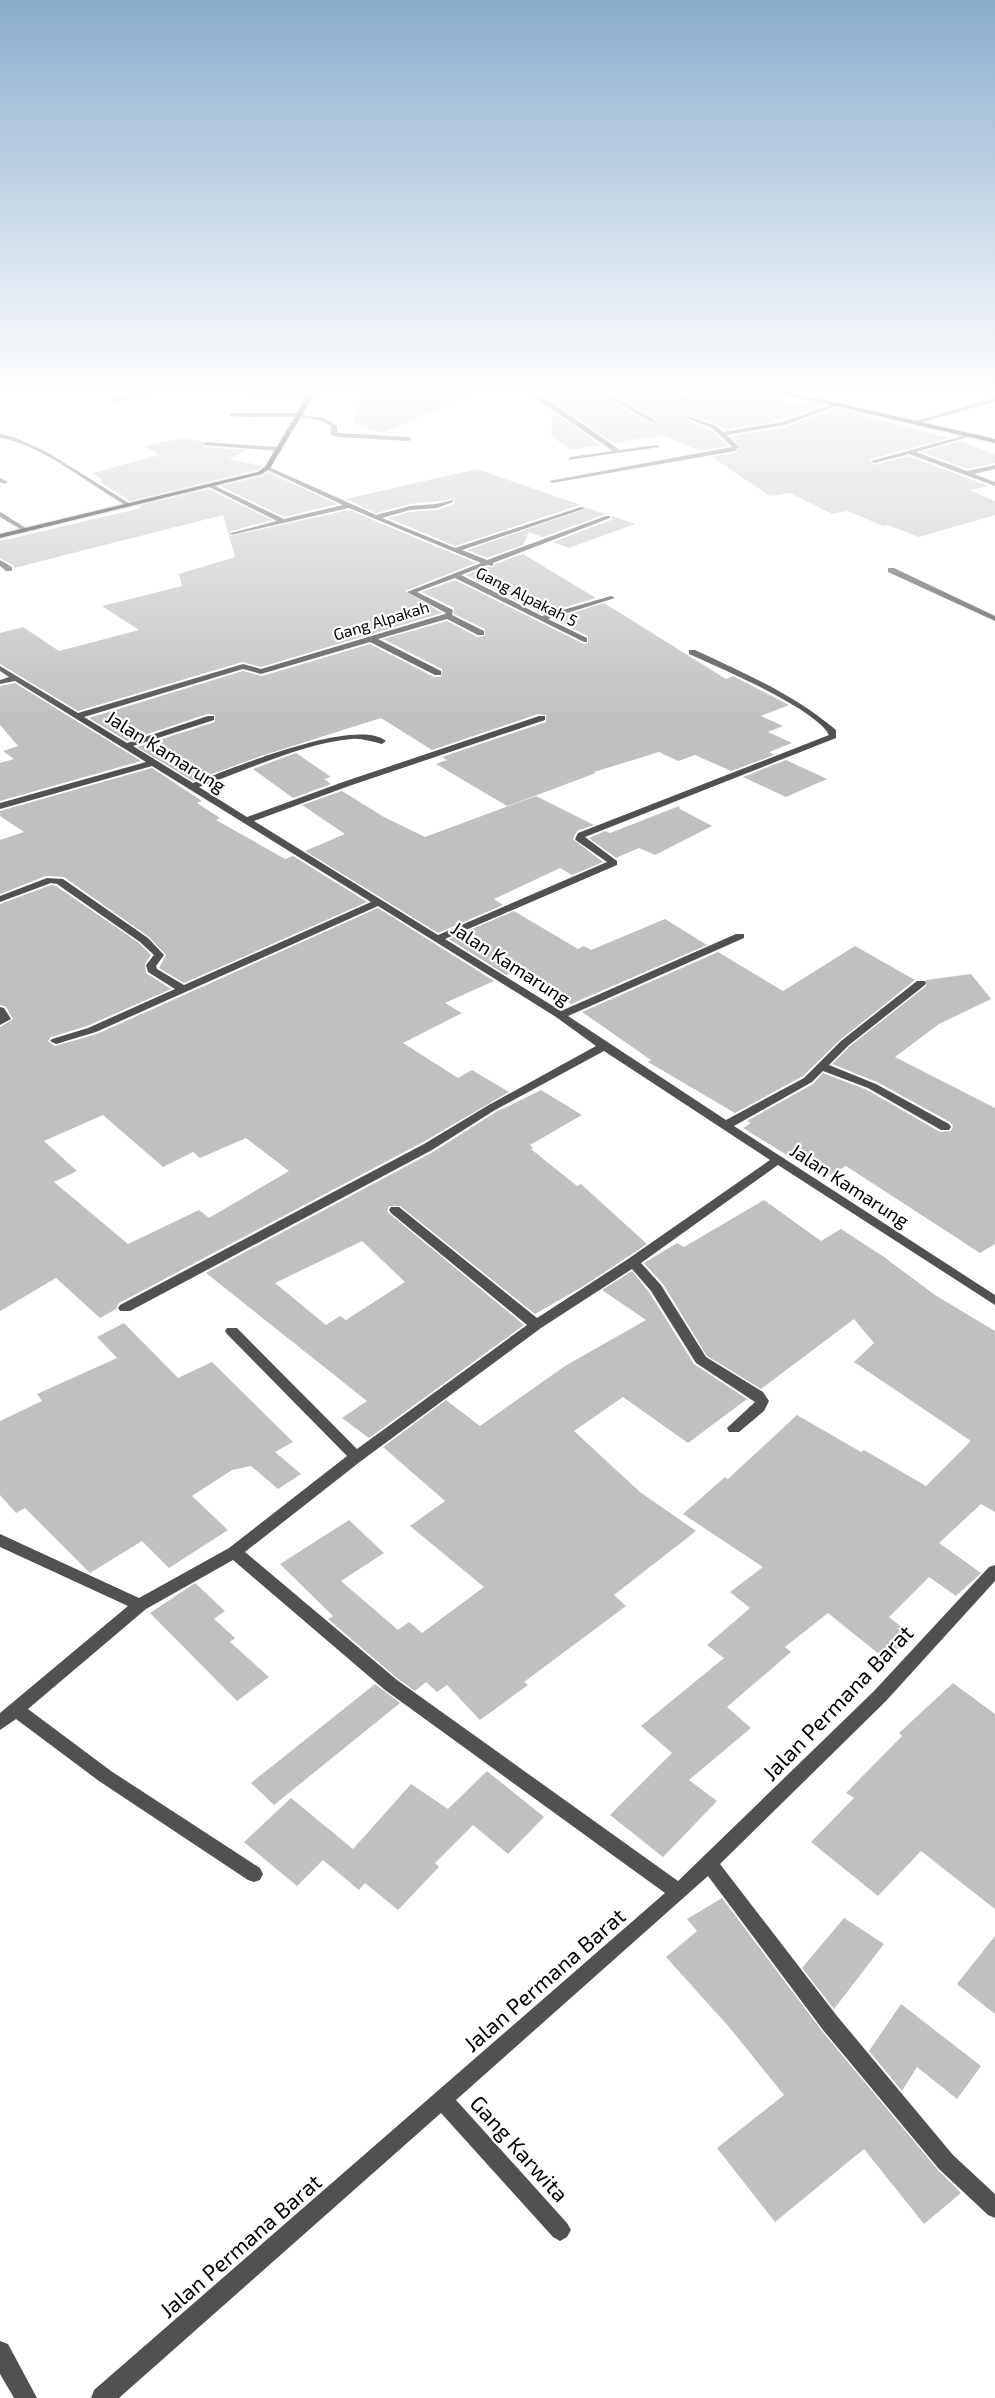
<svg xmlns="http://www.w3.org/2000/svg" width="995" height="2398" font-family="'Exo 2',sans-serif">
<rect width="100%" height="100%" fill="#fff"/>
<g fill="#c0c0c0" fill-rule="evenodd">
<polygon points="364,388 485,388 382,433 353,423"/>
<polygon points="590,388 651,424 658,421 604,388 702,388 663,403 670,407 721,388 736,388 797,404 806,401 824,405 782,420 724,430 717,424 686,414 686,420 711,430 728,446 700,451 663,435 613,443 554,402 555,396"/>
<polygon points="836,408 949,438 871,459 869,461 874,465 909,456 989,486 970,490 995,501 995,515 919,537 888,525 883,526 848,511 832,514 790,493 770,496 712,457 735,453 740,448 731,436 786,427"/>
<polygon points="553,412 601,445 571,450 551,436"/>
<polygon points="183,438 203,442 203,447 246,450 229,459 263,466 257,470 130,501 99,481 103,480 92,473 160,455 144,446"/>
<polygon points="960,441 995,454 995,463 967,469 922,452"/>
<polygon points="477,469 580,505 455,546 388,518 410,512 438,510 454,504 454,499 410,504 376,513 346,499"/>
<polygon points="268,472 337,504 284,517 220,486 262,476"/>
<polygon points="209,489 272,520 231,531 230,536 349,510 476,563 405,591 442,613 261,667 242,662 78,711 0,664 0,633 23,627 59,651 139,630 102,606 182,586 179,574 235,557 223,515 14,568 13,565 0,558 0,541 141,508 138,506"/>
<polygon points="588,508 606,514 543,537 529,532 523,545 487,558 467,550"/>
<polygon points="612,516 635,524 569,548 553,542 611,520"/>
<polygon points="523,554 596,598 542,614 466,575 487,567 494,567 495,564"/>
<polygon points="455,580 584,644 588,643 588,636 553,619 604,603 726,679 733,676 789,705 761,716 783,726 768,732 792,743 769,752 774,755 731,771 695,755 678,761 659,752 594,772 596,773 507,806 436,764 447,760 442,757 546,722 546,715 538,714 432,750 381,718 261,756 193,781 137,747 215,722 215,715 207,714 127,741 89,718 243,671 262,676 370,644 434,677 441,677 442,669 383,639 447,621 477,637 485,636 485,629 454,614 454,608 422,592"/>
<polygon points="15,683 141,761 0,801 0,763 14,759 3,751 18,746 0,725 0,686"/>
<polygon points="296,753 331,777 324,779 331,784 293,798 253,769"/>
<polygon points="786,760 827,779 786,797 743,777"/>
<polygon points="152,768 202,801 197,803 220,818 216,820 285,859 293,856 367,902 184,983 159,968 166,955 149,937 64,877 46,876 0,894 0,840 24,832 0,816 0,811"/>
<polygon points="342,791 384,817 425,837 536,796 594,825 577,831 573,839 603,862 572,875 560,868 494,899 503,905 438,933 305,851 345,834 302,805"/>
<polygon points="679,806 680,809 712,826 655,855 639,848 616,858 589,838 605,831 610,833"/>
<path d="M51,885L56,886L139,943L151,955L145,964L146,973L171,989L87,1026L51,1037L48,1041L55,1046L97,1034L378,908L494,981L445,1003L462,1013L403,1043L458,1078L472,1070L509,1092L423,1142L119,1303L116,1309L100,1318L56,1278L0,1311V1027L13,1019L6,1007L0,1005V904ZM103,1115L163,1167L193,1152L200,1158L246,1138L289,1171L209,1218L199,1210L128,1244L54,1182L77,1171L44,1141Z"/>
<polygon points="514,911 578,949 584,946 591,950 665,919 707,945 571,1004 538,981 532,984 512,972 506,975 449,939"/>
<polygon points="855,946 915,980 840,1040 803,1076 735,1113 648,1062 651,1060 582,1012 718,952 783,991"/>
<polygon points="971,974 991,999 939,1024 895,1057 995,1108 995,1244 980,1253 846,1166 824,1178 743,1128 751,1123 747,1121 813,1084 823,1073 867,1090 940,1132 951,1131 953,1126 950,1122 877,1082 832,1064 850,1046 926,986 926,980"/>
<path d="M541,1090L582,1115L530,1145L533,1148L531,1149L577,1186L581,1184L647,1244L582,1287L535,1314L400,1206H389L387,1211L390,1214L524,1325L369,1438L342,1418L367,1401L206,1273L433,1152L496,1112ZM362,1241L405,1282L346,1320L340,1316L326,1325L275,1283Z"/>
<polygon points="764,1200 821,1241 841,1229 884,1257 935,1295 995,1331 995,1512 981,1504 939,1543 981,1573 956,1596 929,1577 889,1617 913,1636 885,1659 828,1613 785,1647 791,1652 727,1707 751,1728 689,1780 717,1801 663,1857 610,1815 672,1753 641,1726 724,1658 707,1645 750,1608 730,1592 763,1567 683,1514 725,1477 728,1479 797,1415 861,1452 864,1450 926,1486 971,1441 854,1362 874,1343 854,1319 761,1389 707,1356 663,1284 644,1263 677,1243 684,1247"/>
<polygon points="632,1271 649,1292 694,1364 747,1399 688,1443 623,1397 574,1431 640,1492 696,1531 614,1595 626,1606 524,1682 528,1685 480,1720 447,1685 437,1692 426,1682 415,1691 398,1679 328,1619 333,1616 280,1564 349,1520 384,1553 341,1581 398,1630 409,1622 422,1633 484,1587 410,1526 445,1501 383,1447 446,1400 480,1426 565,1366 646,1320 602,1290"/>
<polygon points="124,1323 178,1378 212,1362 293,1442 275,1452 301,1474 278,1489 251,1466 232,1470 192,1496 228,1530 169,1568 142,1541 90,1573 25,1508 16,1513 0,1495 0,1421 42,1401 37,1394 117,1358 97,1337"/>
<polygon points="195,1583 225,1611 214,1619 235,1638 230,1642 269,1677 237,1701 150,1613"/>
<polygon points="953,1683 995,1714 995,1909 921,1851 878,1896 811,1842 854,1798 846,1793 902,1736 899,1733"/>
<polygon points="375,1684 400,1703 274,1805 251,1783"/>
<polygon points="487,1771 544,1817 508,1854 473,1825 435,1863 439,1867 398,1910 365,1883 359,1890 323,1860 297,1886 244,1842 291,1798 353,1849 411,1784 448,1809"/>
<polygon points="722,1898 822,2031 938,2170 961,2193 924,2224 864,2149 775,2222 717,2148 784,2095 729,2027 666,1957 697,1931 687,1919"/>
<polygon points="844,1918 884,1944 834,2009 802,1968"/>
<polygon points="995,1936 995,2014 957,1984"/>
<polygon points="901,2004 981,2066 957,2099 917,2067 902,2091 869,2051"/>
</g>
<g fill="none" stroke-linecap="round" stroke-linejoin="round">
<defs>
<g id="major">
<polygon points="312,388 318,388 270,468 262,474 0,538 0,534 258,472 265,467"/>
<polygon points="758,388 771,388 995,439 995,443"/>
</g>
</defs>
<use href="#major" stroke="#dbdbdb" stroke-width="3"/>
<g fill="#515151" fill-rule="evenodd">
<polygon points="156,388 169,388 113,402 110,400"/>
<polygon points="230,388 310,393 313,395 310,397 250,394"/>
<polygon points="528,388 535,388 540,393 570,388 587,388 542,396 620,450 657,445 660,447 568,460 570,457 613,451 538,400 536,396"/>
<polygon points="592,388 600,388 656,421 651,422"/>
<polygon points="709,388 719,388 670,405 665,404"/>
<polygon points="793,388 803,388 786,395 781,394"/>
<polygon points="995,398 995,402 915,424 912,422"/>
<polygon points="834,404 839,405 785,425 727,435 739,447 735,451 552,483 549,481 732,447 712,428 687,418 687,416 716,426 723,432 782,422"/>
<path d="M231,413H299L302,415L324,418L337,426V433L409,437L412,439L409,441L337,437L331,435V426C312,411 254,420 229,416Z"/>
<path d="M0,434L14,437L47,452L132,505L127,506C90,485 41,444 0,438Z"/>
<polygon points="970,434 975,435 916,452 967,471 995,465 995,469 974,474 995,482 995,486 909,454 874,463 871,461"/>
<polygon points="205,442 278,447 281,449 278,451 203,445"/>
<path d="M265,467H269L376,515L410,506L436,504L453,500V502L437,508L410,510L382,518L455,548L581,507L586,508L462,550L487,560L606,516H610V518L493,563V566L487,565L461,575L542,616L611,596L615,598L548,619L587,638V642H584L455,578L417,592L453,610L452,615L484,631V635H478L447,619L378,639L441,671V675H435L370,642L261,674L243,669L84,717L127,743L208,716H214V720L133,746L193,783C229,770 355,716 386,741L382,744C373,742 361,738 352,739C303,743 245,771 199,787L247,817L343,782L539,716H545V720L349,786L254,821L438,935L607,862L577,841L575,839L578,833L829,735C817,709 718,667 689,654V650H695C744,673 794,694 836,730V738L585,837L617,861V865L445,939L561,1011L736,934H744V938L568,1016L726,1120L804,1078L841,1041L917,981H925L926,983L925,985L849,1045L829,1065L876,1084L949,1124L951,1127L949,1130H941L868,1088L823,1071L812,1082L734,1126L995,1295V1305L778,1165L641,1263L661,1285L706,1357L763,1392L769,1401L764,1411L739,1432H729L727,1428L755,1402L696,1363L651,1291L632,1269L541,1328L361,1461L245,1552L397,1680L678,1881L874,1691L989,1567L995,1565V1581L886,1701L720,1864L837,2016L953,2155L995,2194V2218L988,2215L939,2169L823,2030L708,1876L456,2100L567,2223L571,2230L567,2237L560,2241L553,2237L441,2113L119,2398H91L94,2390L665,1893L385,1690L233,1560L146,1609L28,1709L111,1771L260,1868L263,1874L260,1880L254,1882L248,1880L99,1781L16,1719L0,1730V1713L128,1606L0,1547V1534L139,1598L229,1548L347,1456L227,1334L225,1331L227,1328H237L357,1449L527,1325L391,1213L389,1210L391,1207H399L537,1318L628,1259L770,1160L604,1051L495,1110L432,1150L130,1311H120L118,1308L120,1305L424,1144L487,1106L596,1046L556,1017L378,906L96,1032L56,1044L50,1041L52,1039L88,1028L175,989L148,972L146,965L154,955L140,942L57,884L51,883L0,902V896L47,878L63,879L148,938L164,955L156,966L157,969L184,985L371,902L152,766L0,809V803L146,762L15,681L0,684V680L9,677L0,671V666L78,713L243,664L261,669L445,614L446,613L407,592L481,563L349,508L231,535V533L277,521L209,487V485H213L284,519L343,505L265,469Z"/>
<polygon points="0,478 8,482 5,484 0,482"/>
<polygon points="0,512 2,513 29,530 24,531 0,517"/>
<polygon points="0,560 12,567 12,571 6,571 0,566"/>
<polygon points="888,568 894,568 995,616 995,621 888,572"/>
<polygon points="0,1007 4,1008 11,1019 0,1025"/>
<polygon points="0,2341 8,2344 37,2398 14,2398 0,2374"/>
</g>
<use href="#major" fill="#000" fill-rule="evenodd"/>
</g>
<linearGradient id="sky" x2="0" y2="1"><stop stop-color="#8baccb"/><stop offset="0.54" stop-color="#fff"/><stop offset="1" stop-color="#fff" stop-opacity="0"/></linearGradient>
<rect width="995" height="724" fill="url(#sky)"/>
<g text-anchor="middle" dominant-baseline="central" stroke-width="4.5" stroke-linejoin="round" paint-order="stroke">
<g font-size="16" fill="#000" stroke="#fff">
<text transform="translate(527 596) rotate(27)">Gang Alpakah 5</text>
<text transform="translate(381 620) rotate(-17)">Gang Alpakah</text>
</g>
<g font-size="19" fill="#000" stroke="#fff">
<text transform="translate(166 751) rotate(32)">Jalan Kamarung</text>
<text transform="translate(511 963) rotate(33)">Jalan Kamarung</text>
<text transform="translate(850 1185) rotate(33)">Jalan Kamarung</text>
</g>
<g font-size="22" fill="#000" stroke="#fff">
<text transform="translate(837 1702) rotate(-46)">Jalan Permana Barat</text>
<text transform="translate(544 1979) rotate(-41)">Jalan Permana Barat</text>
<text transform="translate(520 2148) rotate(48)">Gang Karwita</text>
<text transform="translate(240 2245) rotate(-41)">Jalan Permana Barat</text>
</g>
</g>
</svg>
